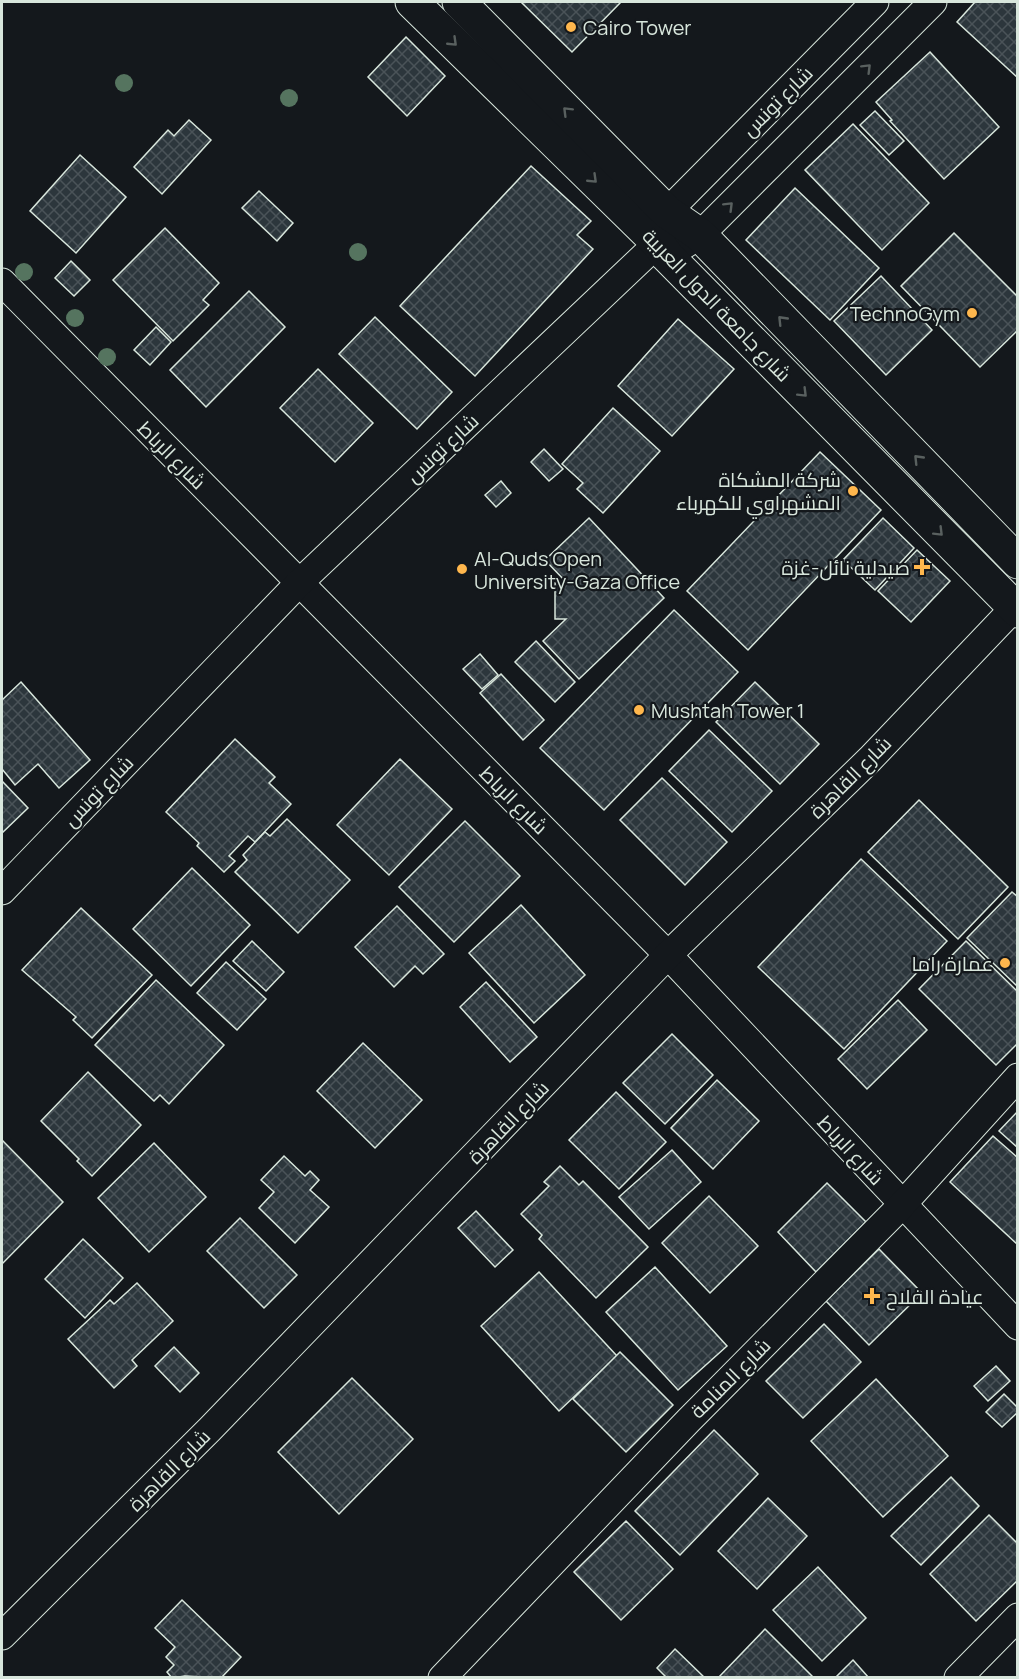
<svg xmlns="http://www.w3.org/2000/svg" width="1019" height="1679" font-family="Manrope,Cairo,sans-serif">
<defs>
<pattern id="building-cross-hatch" width="8" height="8" patternUnits="userSpaceOnUse" patternTransform="scale(1.5)"><rect width="8" height="8" fill="#2c363c"/><path d="M0 0l8 8M0 8l8-8" fill="none" stroke="#4a5358"/></pattern>
</defs>
<rect width="100%" height="100%" fill="#14181c"/>
<g fill="url(#building-cross-hatch)" stroke="#d8e6dc" stroke-width="1.5">
<polygon points="521,2 621,2 572,52"/>
<polygon points="975,2 1018,2 1018,78 957,22"/>
<polygon points="406,37 445,76 407,116 368,77"/>
<polygon points="930,52 999,127 944,179 890,121 892,120 876,102"/>
<polygon points="875,111 904,141 889,155 860,125"/>
<polygon points="189,120 211,140 162,194 134,167 168,130 174,136"/>
<polygon points="853,124 929,203 882,250 805,170"/>
<polygon points="80,155 126,197 76,253 30,211"/>
<polygon points="531,166 591,221 577,235 593,249 475,376 400,306"/>
<polygon points="795,188 879,268 830,320 746,240"/>
<polygon points="259,191 293,223 277,241 242,208"/>
<polygon points="165,228 219,283 203,300 209,305 173,341 113,280"/>
<polygon points="954,233 1018,297 1018,330 980,367 901,286"/>
<polygon points="71,261 90,280 74,296 55,278"/>
<polygon points="881,276 932,330 886,375 834,321"/>
<polygon points="249,291 285,327 206,407 170,370"/>
<polygon points="375,317 452,392 417,429 339,354"/>
<polygon points="678,319 734,369 672,436 618,386"/>
<polygon points="156,327 171,342 150,365 134,350"/>
<polygon points="318,369 373,423 335,462 280,408"/>
<polygon points="613,408 660,451 603,513 577,489 583,483 562,464"/>
<polygon points="544,449 563,469 549,481 531,462"/>
<polygon points="820,452 881,510 748,650 687,591"/>
<polygon points="501,481 511,493 496,507 485,495"/>
<polygon points="589,518 664,598 579,679 543,641 566,619 555,619 555,583 567,583 545,560"/>
<polygon points="883,518 914,548 875,590 843,560"/>
<polygon points="917,550 950,581 911,622 878,591"/>
<polygon points="674,610 738,672 604,810 540,748"/>
<polygon points="536,641 575,682 555,702 515,662"/>
<polygon points="480,654 498,675 482,689 463,669"/>
<polygon points="501,674 544,720 523,740 480,693"/>
<polygon points="21,682 90,760 59,788 38,764 15,785 2,769 2,700"/>
<polygon points="755,682 819,744 780,784 716,722"/>
<polygon points="709,730 772,791 732,832 669,771"/>
<polygon points="235,739 275,777 269,783 291,804 255,842 248,836 229,856 235,861 224,872 197,846 199,843 166,812"/>
<polygon points="400,759 452,809 389,875 337,825"/>
<polygon points="662,778 727,842 685,885 620,820"/>
<polygon points="2,781 28,808 2,833"/>
<polygon points="919,800 1008,887 958,939 868,852"/>
<polygon points="287,819 350,880 298,933 235,872 247,860 243,855 265,832 270,836"/>
<polygon points="465,821 520,876 454,942 399,887"/>
<polygon points="861,859 947,941 844,1049 758,967"/>
<polygon points="192,868 250,925 191,986 133,929"/>
<polygon points="1012,892 1018,897 1018,987 967,938"/>
<polygon points="521,905 585,975 534,1023 469,953"/>
<polygon points="397,906 444,954 423,974 415,966 394,987 355,947"/>
<polygon points="81,908 152,975 92,1038 73,1020 76,1017 22,970"/>
<polygon points="252,941 284,972 266,991 233,961"/>
<polygon points="966,941 1018,992 1018,1043 996,1065 919,989"/>
<polygon points="226,962 266,999 237,1030 197,993"/>
<polygon points="156,980 224,1045 169,1104 160,1095 154,1101 95,1045"/>
<polygon points="486,982 537,1037 510,1062 460,1007"/>
<polygon points="898,1000 927,1030 867,1089 838,1059"/>
<polygon points="672,1034 713,1075 665,1124 623,1083"/>
<polygon points="363,1043 422,1100 375,1148 317,1091"/>
<polygon points="88,1072 141,1125 92,1176 77,1161 79,1159 41,1121"/>
<polygon points="717,1080 759,1121 713,1169 671,1128"/>
<polygon points="616,1092 666,1142 619,1189 569,1140"/>
<polygon points="1018,1111 1018,1148 999,1131"/>
<polygon points="993,1136 1018,1158 1018,1245 950,1182"/>
<polygon points="2,1140 63,1202 2,1264"/>
<polygon points="154,1143 206,1197 149,1252 98,1198"/>
<polygon points="672,1150 701,1182 649,1229 619,1197"/>
<polygon points="284,1156 305,1176 310,1171 319,1180 310,1190 329,1207 295,1243 259,1208 274,1192 261,1180"/>
<polygon points="560,1166 579,1185 583,1181 648,1247 596,1298 539,1239 542,1235 521,1214 549,1186 544,1182"/>
<polygon points="827,1183 866,1222 816,1272 778,1232"/>
<polygon points="709,1196 758,1246 710,1293 662,1243"/>
<polygon points="476,1211 513,1250 495,1267 458,1228"/>
<polygon points="240,1218 297,1275 264,1308 207,1251"/>
<polygon points="83,1239 123,1278 85,1318 45,1279"/>
<polygon points="879,1249 922,1293 869,1345 826,1301"/>
<polygon points="655,1267 727,1346 678,1390 606,1312"/>
<polygon points="539,1272 617,1356 559,1411 481,1326"/>
<polygon points="137,1283 173,1321 132,1360 137,1366 114,1388 68,1339 110,1300 114,1304"/>
<polygon points="824,1324 861,1362 803,1418 766,1381"/>
<polygon points="174,1347 199,1373 180,1392 155,1366"/>
<polygon points="620,1352 673,1405 626,1452 573,1399"/>
<polygon points="996,1366 1010,1381 988,1401 974,1386"/>
<polygon points="352,1378 413,1439 339,1514 278,1452"/>
<polygon points="876,1379 948,1456 883,1517 811,1441"/>
<polygon points="1004,1394 1018,1408 1018,1412 1002,1427 986,1412"/>
<polygon points="714,1430 758,1474 680,1555 635,1511"/>
<polygon points="951,1477 979,1506 921,1565 891,1536"/>
<polygon points="768,1498 807,1536 757,1589 718,1551"/>
<polygon points="989,1515 1018,1544 1018,1580 976,1621 930,1574"/>
<polygon points="626,1521 673,1569 621,1620 574,1572"/>
<polygon points="818,1567 866,1618 822,1661 773,1610"/>
<polygon points="182,1600 241,1657 221,1678 185,1676 172,1678 167,1672 174,1665 166,1657 175,1647 155,1628"/>
<polygon points="765,1629 812,1676 810,1678 718,1678"/>
<polygon points="675,1649 705,1678 667,1678 657,1668"/>
<polygon points="853,1660 869,1678 835,1678"/>
</g>
<g fill="none" stroke-linecap="round" stroke-linejoin="round">
<defs>
<g id="street">
<polyline points="667,256 700,235 933,2"/>
<polyline points="2,282 668,955 1018,1326"/>
<polyline points="2,891 298,584 658,243 667,212 875,2"/>
<polyline points="2,1636 210,1429 668,955 870,759 1014,608"/>
<polyline points="442,1678 688,1421 902,1205 1018,1077"/>
<polyline points="958,1678 1018,1617"/>
</g>
<g id="secondary">
<polyline points="412,2 658,243 667,256 1018,611"/>
<polyline points="459,2 667,212 700,235 1018,562"/>
</g>
</defs>
<use href="#street" stroke="#d8e6dc" stroke-width="29"/>
<use href="#secondary" stroke="#d8e6dc" stroke-width="35"/>
<use href="#street" stroke="#14181c" stroke-width="27"/>
<use href="#secondary" stroke="#14181c" stroke-width="33"/>
</g>
<g fill="#55745f">
<circle cx="124" cy="83" r="9"/>
<circle cx="289" cy="98" r="9"/>
<circle cx="358" cy="252" r="9"/>
<circle cx="24" cy="272" r="9"/>
<circle cx="75" cy="318" r="9"/>
<circle cx="107" cy="357" r="9"/>
</g>
<defs><path id="oneway-chevron" d="M-2-3.5L2.5 0L-2 3.5" fill="none" stroke-width="1.6" stroke-linecap="round" stroke-linejoin="round" transform="scale(1.5)"/></defs>
<g stroke="#59605f">
<use href="#oneway-chevron" transform="translate(453 42) rotate(44)"/>
<use href="#oneway-chevron" transform="translate(867 68) rotate(-45)"/>
<use href="#oneway-chevron" transform="translate(567 111) rotate(-135)"/>
<use href="#oneway-chevron" transform="translate(593 179) rotate(44)"/>
<use href="#oneway-chevron" transform="translate(729 206) rotate(-45)"/>
<use href="#oneway-chevron" transform="translate(782 320) rotate(-134)"/>
<use href="#oneway-chevron" transform="translate(803 393) rotate(45)"/>
<use href="#oneway-chevron" transform="translate(918 459) rotate(-134)"/>
<use href="#oneway-chevron" transform="translate(939 532) rotate(45)"/>
</g>
<g fill="#ffb74d" stroke="#14181c" stroke-width="2">
<circle cx="571" cy="27" r="6"/>
<circle cx="972" cy="313" r="6"/>
<circle cx="853" cy="491" r="6"/>
<path d="M919 558h6v6h6v6h-6v6h-6v-6h-6v-6h6z"/>
<circle cx="462" cy="569" r="6"/>
<circle cx="639" cy="710" r="6"/>
<circle cx="1005" cy="963" r="6"/>
<path d="M869 1287h6v6h6v6h-6v6h-6v-6h-6v-6h6z"/>
</g>
<g text-anchor="middle" dominant-baseline="central" stroke-width="4.5" stroke-linejoin="round" paint-order="stroke">
<g font-size="20" fill="#d8e6dc" stroke="#14181c" text-anchor="start">
<text x="583" y="27">Cairo Tower</text>
<text x="960" y="313" text-anchor="end">TechnoGym</text>
<text x="841" y="479" text-anchor="end">شركة المشكاة<tspan x="841" dy="23">المشهراوي للكهرباء</tspan></text>
<text x="474" y="558">Al-Quds Open<tspan x="474" dy="23">University-Gaza Office</tspan></text>
<text x="910" y="567" text-anchor="end">صيدلية نائل-غزة</text>
<text x="651" y="710">Mushtah Tower 1</text>
<text x="993" y="963" text-anchor="end">عمارة راما</text>
<text x="886" y="1296">عيادة الفلاح</text>
</g>
<g font-size="20" fill="#d8e6dc" stroke="#14181c">
<text transform="translate(777 101) rotate(-45)">شارع تونس</text>
<text transform="translate(717 305) rotate(46)">شارع جامعة الدول العربية</text>
<text transform="translate(442 448) rotate(-43)">شارع تونس</text>
<text transform="translate(172 455) rotate(45)">شارع الرباط</text>
<text transform="translate(850 777) rotate(-45)">شارع القاهرة</text>
<text transform="translate(98 791) rotate(-46)">شارع تونس</text>
<text transform="translate(514 800) rotate(45)">شارع الرباط</text>
<text transform="translate(508 1122) rotate(-46)">شارع القاهرة</text>
<text transform="translate(851 1150) rotate(47)">شارع الرباط</text>
<text transform="translate(730 1378) rotate(-45)">شارع المنامة</text>
<text transform="translate(169 1470) rotate(-45)">شارع القاهرة</text>
</g>
</g>
<rect width="1019" height="1679" fill="none" stroke="#d8e6dc" stroke-width="6"/>
</svg>
